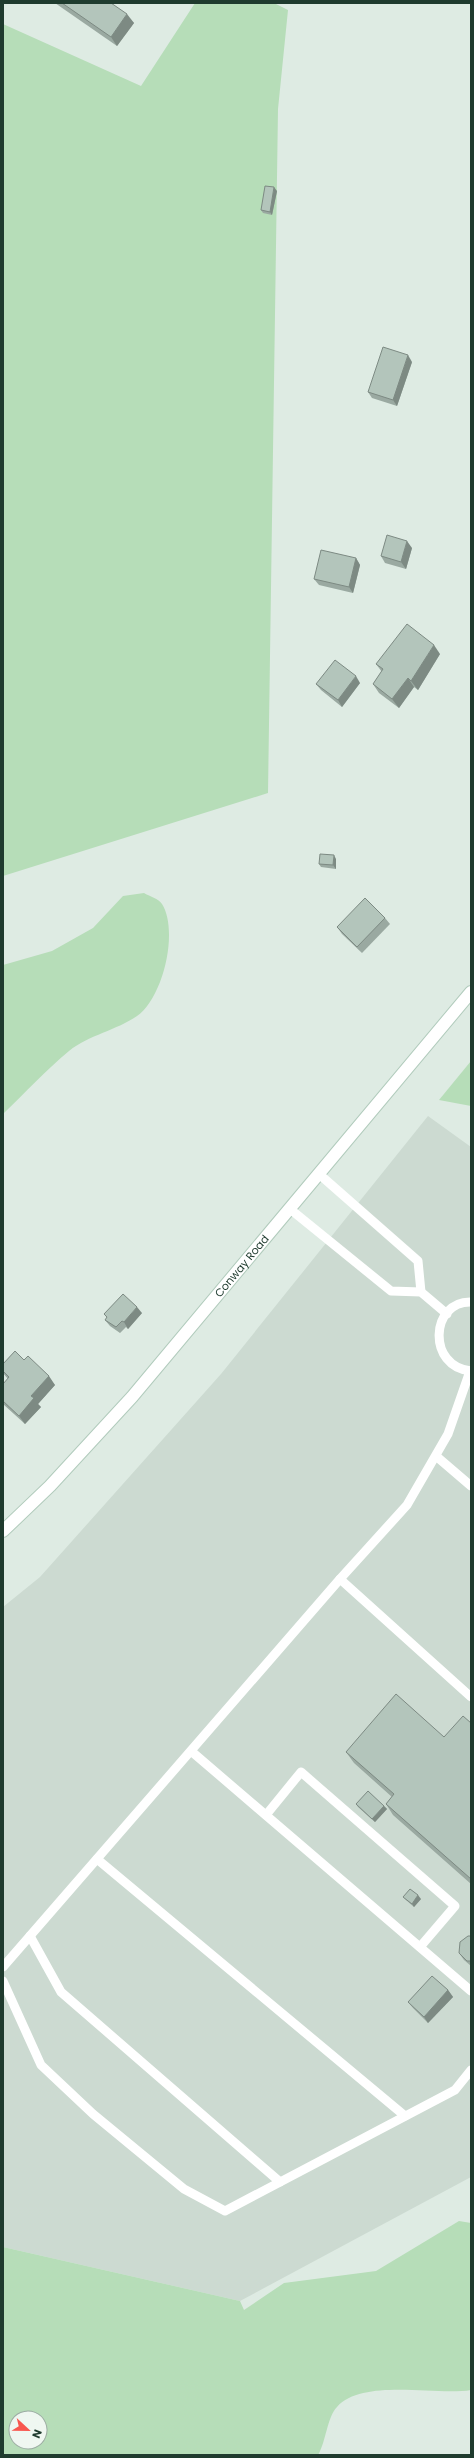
<svg xmlns="http://www.w3.org/2000/svg" width="474" height="2458" font-family="Poppins,sans-serif">
<rect width="100%" height="100%" fill="#deebe3"/>
<polygon fill="#ccdad1" points="428,1116 471,1147 471,2177 240,2301 3,2247 3,1607 40,1577 221,1374"/>
<g fill="#b6ddb8" fill-rule="evenodd">
<polygon points="195,3 274,3 288,10 278,109 268,793 3,876 3,24 141,86"/>
<path d="M144,893C149,896 159,899 162,904C179,931 163,998 137,1016C117,1030 89,1035 69,1051C46,1070 25,1093 3,1114V965L52,951L93,928L123,896Z"/>
<polygon points="471,1061 471,1106 439,1100"/>
<path d="M459,2221L471,2223V2390C436,2396 363,2378 337,2407C327,2417 326,2442 318,2455H3V2247L240,2301L244,2310L284,2283L376,2271ZM16,2418H40V2442H16Z"/>
</g>
<g fill="none" stroke-linecap="round" stroke-linejoin="round">
<defs>
<g id="secondary">
<path id="s1" d="M3,1531L50,1486L132,1397L471,992"/>
</g>
</defs>
<use href="#secondary" stroke="#b1cbbc" stroke-width="14"/>
<g stroke="#fff" stroke-width="9">
<polyline points="319,1174 418,1261 421,1292"/>
<polyline points="290,1209 391,1291 421,1292 447,1314"/>
<path d="M471,1302C430,1301 427,1367 471,1371"/>
<polyline points="470,1371 448,1434 407,1505 340,1579 471,1697"/>
<polyline points="436,1456 471,1486"/>
<polyline points="191,1751 471,1991"/>
<polyline points="266,1815 301,1772 455,1906 420,1947"/>
<polyline points="97,1859 405,2116"/>
<polyline points="30,1936 61,1992 280,2182"/>
<polyline points="3,1967 340,1579"/>
<polyline points="3,1981 41,2065 93,2114 184,2189 225,2211 455,2090 471,2070"/>
</g>
<use href="#secondary" stroke="#fff" stroke-width="12"/>
</g>
<g fill="#9aa9a1">
<polygon points="55,3 111,3 134,23 117,46"/>
<polygon points="277,191 272,215 263,213 261,210"/>
<polygon points="412,362 397,406 372,398 368,392"/>
<polygon points="412,548 406,569 385,563 381,556"/>
<polygon points="356,558 360,565 353,593 319,585 314,579"/>
<polygon points="440,654 418,690 414,687 399,708 379,693 373,684 382,672 376,664"/>
<polygon points="360,683 342,707 321,690 316,684"/>
<polygon points="336,859 336,869 321,867 319,864"/>
<polygon points="385,918 390,924 362,953 342,934 337,927"/>
<polygon points="142,1313 128,1329 126,1327 120,1333 110,1326 105,1320 107,1318 104,1314"/>
<polygon points="24,1360 55,1385 38,1404 41,1407 25,1424 3,1404 3,1384 8,1379 3,1373 3,1364"/>
<polygon points="471,1723 471,1884 393,1815 386,1804 392,1797 354,1763 346,1752 444,1737"/>
<polygon points="356,1804 384,1806 387,1809 375,1822 358,1807"/>
<polygon points="403,1897 421,1899 414,1907 406,1900"/>
<polygon points="471,1936 471,1966 464,1960 459,1953"/>
<polygon points="448,1990 453,1997 428,2023 413,2008 408,2002"/>
</g>
<g fill="#7d8a83">
<polygon points="127,14 134,23 117,46 111,37"/>
<polygon points="274,187 277,191 272,215 270,212"/>
<polygon points="408,355 412,362 397,406 393,400"/>
<polygon points="407,541 412,548 406,569 401,562"/>
<polygon points="356,558 360,565 353,593 349,587"/>
<polygon points="434,645 440,654 418,690 411,681"/>
<polygon points="356,676 360,683 342,707 338,700"/>
<polygon points="408,678 414,687 399,708 392,699"/>
<polygon points="334,855 336,859 336,869 333,865"/>
<polygon points="137,1307 142,1313 128,1329 124,1322"/>
<polygon points="49,1376 55,1385 38,1404 41,1407 25,1424 19,1416 31,1396"/>
<polygon points="384,1806 387,1809 375,1822 372,1819"/>
<polygon points="418,1895 421,1899 414,1907 412,1904"/>
<polygon points="448,1990 453,1997 428,2023 424,2017"/>
</g>
<g fill="#b3c5bb" stroke="#7d8a83">
<polygon points="62,3 111,3 127,14 111,37"/>
<polygon points="265,186 274,187 270,212 261,210"/>
<polygon points="383,347 408,355 393,400 368,392"/>
<polygon points="387,535 407,541 401,562 381,556"/>
<polygon points="321,550 356,558 349,587 314,579"/>
<polygon points="407,624 434,645 411,681 408,678 392,699 373,684 383,669 376,664"/>
<polygon points="335,660 356,676 338,700 316,684"/>
<polygon points="320,854 334,855 333,865 319,864"/>
<polygon points="365,898 385,918 357,947 337,927"/>
<polygon points="123,1294 137,1307 124,1322 122,1321 116,1327 105,1320 107,1317 104,1314"/>
<polygon points="15,1351 24,1360 28,1356 49,1376 31,1396 34,1398 19,1416 3,1401 3,1384 9,1377 3,1371 3,1364"/>
<polygon points="396,1694 444,1737 463,1716 471,1723 471,1879 386,1804 394,1794 346,1752"/>
<polygon points="368,1791 384,1806 372,1819 356,1804"/>
<polygon points="410,1889 418,1895 412,1904 403,1897"/>
<polygon points="468,1936 471,1936 471,1961 467,1961 459,1953 460,1942"/>
<polygon points="432,1976 448,1990 424,2017 408,2002"/>
</g>
<g text-anchor="middle" dominant-baseline="central" stroke-width="3" stroke-linejoin="round" paint-order="stroke">
<g font-size="11" fill="#1f3b2e" stroke="#eff7f1">
<text stroke="none"><textPath href="#s1" startOffset="357">Conway Road</textPath></text>
</g>
</g>
<rect width="474" height="2458" fill="none" stroke="#1f3b2e" stroke-width="8"/>
<g transform="translate(28 2430) rotate(112)"><circle r="19" fill="#eff7f1" stroke="#9caca3"/>
<path d="M0-3L7 15L0 10L-7 15Z" fill="#f8574f"/>
<text y="-6" font-size="11" font-weight="bold" text-anchor="middle" fill="#1f3b2e">N</text>
</g>
</svg>
